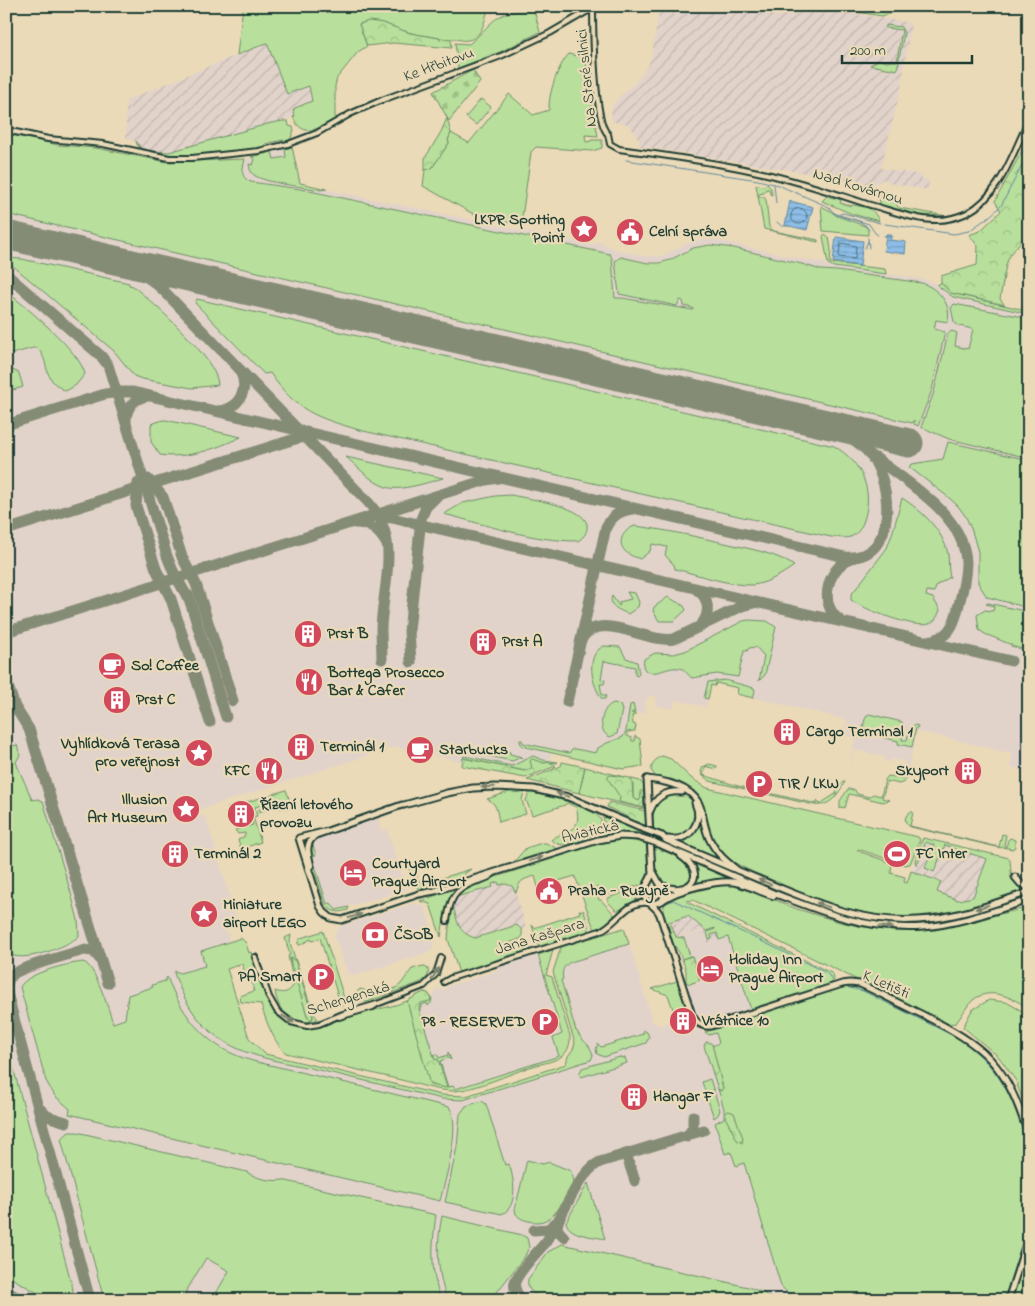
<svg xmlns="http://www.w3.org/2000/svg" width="1035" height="1306" font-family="'Indie Flower',sans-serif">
<defs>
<pattern id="industrial-furrows" width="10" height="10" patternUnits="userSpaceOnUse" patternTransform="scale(1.25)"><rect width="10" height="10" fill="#e2d3ca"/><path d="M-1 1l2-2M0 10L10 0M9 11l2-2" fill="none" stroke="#c1b6ae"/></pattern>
<pattern id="forest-crowns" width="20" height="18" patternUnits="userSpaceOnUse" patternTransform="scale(1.25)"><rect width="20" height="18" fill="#b8df9b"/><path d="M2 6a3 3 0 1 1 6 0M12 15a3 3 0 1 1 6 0" fill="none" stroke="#9ec086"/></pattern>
<pattern id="cemetery-stones" width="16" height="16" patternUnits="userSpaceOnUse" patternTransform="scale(1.25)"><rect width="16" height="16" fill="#b8df9b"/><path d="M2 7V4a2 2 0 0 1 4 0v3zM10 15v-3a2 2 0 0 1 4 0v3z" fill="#9ec086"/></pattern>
<pattern id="water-rules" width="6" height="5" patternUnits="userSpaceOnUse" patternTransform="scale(1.25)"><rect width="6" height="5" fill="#8dbee8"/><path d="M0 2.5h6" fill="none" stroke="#739cbd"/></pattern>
</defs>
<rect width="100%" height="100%" fill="#ebdab7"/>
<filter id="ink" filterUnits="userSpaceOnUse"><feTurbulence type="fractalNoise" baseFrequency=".02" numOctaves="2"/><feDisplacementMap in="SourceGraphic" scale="10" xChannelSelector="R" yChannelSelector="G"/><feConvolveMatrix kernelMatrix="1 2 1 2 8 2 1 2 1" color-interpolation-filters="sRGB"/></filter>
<g filter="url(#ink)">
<g fill="#e2d3ca">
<polygon points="6,133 59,145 96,148 167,162 245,159 292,147 300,184 592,245 597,242 601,242 614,249 644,256 662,256 693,240 711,239 816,262 822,262 834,267 924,279 937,285 941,283 951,293 1029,311 1029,772 1010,767 1013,754 917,731 908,770 903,770 905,762 891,759 890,762 884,761 885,757 854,750 851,764 850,763 855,738 844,735 847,720 738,694 740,688 716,682 712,683 706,707 676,700 673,709 655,705 656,696 648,697 645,703 646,713 635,713 635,715 632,716 634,730 626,731 626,738 602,753 560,753 552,752 550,762 525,771 463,758 462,762 395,747 195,811 197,817 205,815 237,919 225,923 231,945 221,949 249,1038 266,1054 451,1096 466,1096 566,1064 569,1058 580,1054 554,971 626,933 653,1022 665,1027 665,1023 676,1019 677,1014 683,1012 688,1024 707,1034 809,1004 994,1300 6,1300"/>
<polygon points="374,817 378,819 382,831 387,829 388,832 407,890 336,910 330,903 327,904 312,856 316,854 313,845 314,840 319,835"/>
<polygon points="414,903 425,907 435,940 432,950 427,953 357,975 353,976 347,973 334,936 338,930 338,927"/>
<polygon points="701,931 704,932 706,941 709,943 728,937 751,1010 710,1023 703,1022 696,1016 688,994 686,981 690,984 699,982 700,980 684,939 681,937"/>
<polygon points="538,955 562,1035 559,1056 454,1089 448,1087 440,1064 433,1055 419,1009 422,1005 427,1003 428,1006 430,1005 437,988 444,990 448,986 499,970 498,967"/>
</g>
<g fill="url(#industrial-furrows)">
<polygon points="660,6 808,6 911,23 901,88 881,168 922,175 922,179 929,180 928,190 889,183 884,179 865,190 861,182 639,146 639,140 629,124 613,122 611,118 612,107 619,97 636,82 648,65 651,59"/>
<polygon points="267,43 309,86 312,101 295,117 169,152 142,150 137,142 126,138 126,100"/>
<polygon points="923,838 989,853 973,898 959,900 937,892 941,882 911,871"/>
<polygon points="498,882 499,885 508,885 512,887 516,893 526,928 522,930 516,925 475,938 464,933 460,930 453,906 457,898 493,887 492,884"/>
<polygon points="688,916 706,931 715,928 715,929 711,935 717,933 719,940 709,943 706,942 704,933 701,931 676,937 670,922"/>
</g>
<g fill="#b8df9b" stroke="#6c8e68" fill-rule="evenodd">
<path d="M243,6H498L488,9C485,20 482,38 468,40C465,41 460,40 457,39C442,39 425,36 411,33C391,28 380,18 359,24L367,46L358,52L337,78L335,86V119C318,128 303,140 293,117L295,116L293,111L295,108L312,101L309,86L287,94L267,43L237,55Z"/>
<polygon points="818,6 896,6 895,12 882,16"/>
<path d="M534,10L540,32L500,52L458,68L455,43L469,44C497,20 493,11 534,10Z"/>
<polygon points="886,25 901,27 904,33 897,70 870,65 878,60 888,62 891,61 897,61 902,30 886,28"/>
<path d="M569,54L584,58L588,70L590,97L598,136L585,135L586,142L591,141V140H602V148L592,151L536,147L531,152L521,225L477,216L423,186L425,170L432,168L449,143L448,140L451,133L469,143L509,94L533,115L549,110C548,94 558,65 569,54Z"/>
<polygon points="481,99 491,107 476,125 466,117"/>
<path d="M283,121H288L289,126L293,127L294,130L290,140L284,142L283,140L265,144V147C244,151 141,170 136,141L142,150L169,152L271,123Z"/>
<path d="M6,134L59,145L96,148L167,162L245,159C243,169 239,177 251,182L300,189L610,254L612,258L615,298H622L693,310V308L684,306L683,301L680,300L677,306L619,294L615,261L621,257L648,263H659L670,260L693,248L710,245L734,248L802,264L821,270L837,271L922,283C938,289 952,303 948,322L936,320L934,329L945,332L932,390L918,426L914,424V420L912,423L6,214Z"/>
<path d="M292,147L300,183L327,189L320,190C305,187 264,183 254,175C250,172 250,169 249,164L253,165L255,159L251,157L272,152L274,159L286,157L285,149Z"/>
<polygon points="767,184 771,188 772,195 770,194 769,189 766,189 764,193 759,194 759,197 764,197 766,200 769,227 774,231 818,240 818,242 764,229 756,185 764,186"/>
<polygon points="884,192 888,193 899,208 947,216 920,215 881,205 879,199"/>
<path d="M827,196L841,200L840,203L852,206L853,205C868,208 872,206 879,221L852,214L822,201Z"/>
<polygon points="821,206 829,210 837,216 865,226 868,229 868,235 823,231"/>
<polygon points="825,234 829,237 831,250 830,263 885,269 886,274 834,267 828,264 823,236"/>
<path d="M6,258L22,259L129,283V285L133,286C153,303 218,359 218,385L192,388L142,379L134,376L114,351L6,260Z"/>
<polygon points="941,283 951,293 1029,311 1029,314 953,297 937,285"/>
<path d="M6,291C26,307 80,351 85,374L76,385L66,391C40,379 51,361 37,348H33L12,354L9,352L6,347Z"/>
<path d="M197,299L834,446C862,462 875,491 863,523C860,529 857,535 850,537C844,539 837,537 831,537L359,430C316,417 297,412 270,373L264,374L195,303Z"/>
<polygon points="954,304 1029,318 1029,458 949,439 921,427 934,392 948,333 952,331 957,333 955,346 968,349 973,329 959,326 954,322 951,308"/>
<polygon points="6,367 19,373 23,387 6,392"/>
<path d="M163,420H166L241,437C216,449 187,459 160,455L151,442V424Z"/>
<polygon points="948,442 1029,460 1029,608 987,597 978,583 978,552 972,531 966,517 958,506 948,497 909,467 912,464 943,459"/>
<path d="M346,457L443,478C430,482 399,492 386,487C371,482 358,467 346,457Z"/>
<path d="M511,495C527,499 592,506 587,529C586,534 583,538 578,541C532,541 487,525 444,514L463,503L495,496Z"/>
<path d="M902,498C921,510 943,530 948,554C949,562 948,570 950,577L937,585L934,592L927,591L926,596L933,598L940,610C938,615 936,621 929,624C915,629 863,609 851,600V595L887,548L893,531Z"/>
<path d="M635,526C667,530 698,537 729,544C750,549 776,553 794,566C783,574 766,584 752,585C731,586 696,574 675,569L674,565L665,555L667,547L652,544L650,551L640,559C635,557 628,555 625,551C616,542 624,529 635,526Z"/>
<path d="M627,592L635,593L639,602L638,607L628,614C620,610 608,607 612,596L619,606L620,605L619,602L631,599Z"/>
<polygon points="668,597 684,606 686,610 674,621 659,621 653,611 654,607"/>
<polygon points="988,603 1029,612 1029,651 1011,646 1012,645 985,634 979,630 977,615 985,610 993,611 994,606 986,604"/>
<path d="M748,620L767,621L776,627L765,675L759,681L764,656L756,647L749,648L747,651H744L738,677L717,674L692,678C687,675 685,668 679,668C668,666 657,676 646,671L643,667L644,659L655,653L674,654L685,651L743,621Z"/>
<path d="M604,646L620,647L626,658L637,662L639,674L637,676L635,675V667L604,661L601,679L605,680L604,684H600L602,695H606L605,699H602C592,685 584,655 604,646Z"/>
<polygon points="725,680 754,688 755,691 753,698 737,694 738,688 716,683 715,686 711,685 708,699 704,698 708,682"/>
<path d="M614,703L620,705L622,710L617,734L610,737C596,732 601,706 614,703Z"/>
<polygon points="633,704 635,712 632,712 632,714 635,713 635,715 632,716 633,724 636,725 635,731 627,732 627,736 632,738 632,741 635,741 635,736 640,739 643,766 623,769 522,746 520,742 520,740 522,740 523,743 569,753 573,749 575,749 596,753 598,748 607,743 623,737 626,731 630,705"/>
<path d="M869,714L902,722L904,727L902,740H907L910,727L917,725L918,727L916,728L912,747L898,744V741L865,733C862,728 864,717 869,714Z"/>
<path d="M17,745L20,755L16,762C21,776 27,786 32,800L38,799L43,801L71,893L78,920L79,936C67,947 26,962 11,955L6,937V747Z"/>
<polygon points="486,749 502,752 502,750 510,752 510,754 522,757 512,761 469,752 484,755"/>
<polygon points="464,756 512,766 533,756 543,760 558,762 557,763 547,762 525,771 463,758"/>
<path d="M662,756L671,759L691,778L707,788L918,837L920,840L910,864L905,865L858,849V851L892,863L891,873L905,877L904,882L907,883L911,871L941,882L937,892L958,900L973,897L987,859C973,854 959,851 945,845L934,872L925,868L934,845L926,842L917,865L915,862L916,855L923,838L1009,858C1012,864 1009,871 1013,877C1017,883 1025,885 1029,890C1004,898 978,907 953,913C890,927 833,908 777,882C759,874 736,867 721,852C705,836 709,804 692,792C682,786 668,783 657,779L651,770C652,765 655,758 662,756Z"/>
<path d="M709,764L717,766L716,769L706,766L703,775L738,786L817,804V801L820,804L837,793L836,790L843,782H845C837,795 831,807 814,805L710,781L703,776L701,772L703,767Z"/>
<path d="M585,767L640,781L644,786L645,809L579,793ZM633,784V798L639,801L641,798L644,807L620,797L614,786Z"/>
<polygon points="904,771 908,771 904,782 899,784 887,781 882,798 889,800 883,802 849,794 845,808 842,807 840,809 840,801 848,789 855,790 857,794 869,797 873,794 881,796 885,780 888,776 902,778"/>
<polygon points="286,790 289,798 287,808 279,808 278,805 259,812 258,810 263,808 262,805 255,807 257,816 253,817 261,842 241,849 238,840 245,836 245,833 238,834 235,830 253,825 247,805 230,809 231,812 229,813 228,808"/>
<path d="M512,791L524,792L522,800L526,814L499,822C497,812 497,803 487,799Z"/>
<path d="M529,793H533C549,797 593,805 601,820L599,831C594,836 570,845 562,845C558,844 554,842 551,840C563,830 584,833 576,807L567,803L565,805L532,815L526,800Z"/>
<path d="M675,793C680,794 686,795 690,799C703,811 693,836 675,836C668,837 660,832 653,829C653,807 653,800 675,793Z"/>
<path d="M910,812H913L910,826L999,847L1002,834L1006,835L1004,846L1006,847L1008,840L1010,838L1015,840V847L1012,849L1002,847L1001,848L911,827C904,824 903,817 910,812Z"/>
<polygon points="602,814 651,837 628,832 600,836 605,825"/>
<polygon points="701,819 709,843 722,860 679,841 693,833"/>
<path d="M627,839L646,844L649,877L638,898L620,910H616L608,902V898L641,887L640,885L605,895L601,894L598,887L595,888L599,900H601L614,914C613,923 603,929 595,929L593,926L575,876L538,887L535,876C521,880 520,880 516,893L512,886L505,884L499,885L498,882L492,884L493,887L456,897L464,889L471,886V885L611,840Z"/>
<path d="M314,840L313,845L316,855L312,856L327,904L331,903L336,910L349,907L348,910C338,913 332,913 325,904L310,856L308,848Z"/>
<path d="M662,841C703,858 743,877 785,893C829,911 873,927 922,923C958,919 994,906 1029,895V897L979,913L933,923L897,926L866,922L817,908L750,881Z"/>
<polygon points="542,843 546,843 558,849 512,864 526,848"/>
<path d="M653,847C662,850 685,858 690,866C692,869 692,874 692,878C688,883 683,887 675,887C654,887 655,862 653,847Z"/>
<polygon points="694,862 733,879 692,886 697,876"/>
<path d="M727,884L740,885L797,909L840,922L858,926L887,930L911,931L933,929L1022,909L1029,913V1008C1012,998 991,986 973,1000C966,1006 962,1016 956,1023L948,1024L693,900L687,901V902L833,974L834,980L830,984L751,1010L728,937L719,940L717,933L711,935L712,939L709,940L707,932L715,929V928L706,931L688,916L666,923L663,911L665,902L674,896Z"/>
<path d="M457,887C445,902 444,919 441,937L430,904L420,901L448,891L417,899Z"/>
<path d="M453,906C458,922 457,932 475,938L517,925L522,930V938L509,943V945H511L512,948L517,947L516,943L524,942L528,950L459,973L448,939L451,907Z"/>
<polygon points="579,910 584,911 589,928 588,932 542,947 538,945 532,925 534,928 580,913"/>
<path d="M671,924L676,937L684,938L690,956L682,959C680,952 674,946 672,941C670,936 671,931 668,925Z"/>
<path d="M624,928L629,944L571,962C564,965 561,971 563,979L561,980L576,1031H577C582,1043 589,1041 593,1055L591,1060L463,1100L442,1099C401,1089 360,1080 319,1070C285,1062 244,1058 215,1035C194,1019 183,998 174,973L175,971L180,973L205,966L201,951L241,938L246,943L249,953L251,952C260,981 272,1035 314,1027C329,1024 344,1017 358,1013L359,1014C375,1009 394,1007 409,1000C415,998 418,993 426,992L432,998L431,1003L428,1006L427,1003L422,1005V1008L419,1010L433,1055L437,1054L439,1058L448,1055V1052L451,1060L448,1058L440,1061L448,1087L453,1086L455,1089L559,1056L553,1038L562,1034L538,955L553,950L546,975L552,977L570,1036C571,1062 548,1061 530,1067C509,1074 475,1090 454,1091C437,1091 418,1084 401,1080C363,1071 324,1062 286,1053C275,1045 264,1017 261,1004L241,1002L240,996L254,991L250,978L247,979L242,964L227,969L249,1038L265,1054L441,1095L466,1096L566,1064L568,1056L573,1049L575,1043L553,972L561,947Z"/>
<polygon points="323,931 345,1001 345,1005 341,1006 320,938 312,941 311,939 300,945 298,944 298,941 301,938"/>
<path d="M291,935L290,941L291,946L313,1013L318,1019C294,1029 278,1013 275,991C283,994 290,993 294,984L288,956L290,955L285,938ZM290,958L295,960L313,1017L312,1020L308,1018Z"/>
<path d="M83,962C95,964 109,1011 113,1023L125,1019L128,995L153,987L152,985L165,981L167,977C184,1019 208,1049 253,1061L449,1107C462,1123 445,1181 440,1201L69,1114L70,1109L55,1096L46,1081L20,987C28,972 67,964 83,962Z"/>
<path d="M423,966L428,969C430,976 425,980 419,983L367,1002C361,1002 357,998 357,992L360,989L378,994L396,988L401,984L412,969Z"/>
<polygon points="677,981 686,1009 674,1012 668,995 652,989"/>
<path d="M842,986H851L864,988L953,1033L976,1048L996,1069L1007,1087L1019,1114L1029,1146V1227L1005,1300H794L781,1286L744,1163L736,1166L731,1152L725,1154L715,1123L724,1118V1109L718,1089L720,1091L723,1088L712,1046L719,1043L716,1033L709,1035L705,1032C724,1026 742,1025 759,1013Z"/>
<polygon points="989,1000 1006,1002 1029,1015 1029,1120 1016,1081 999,1057 963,1027 972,1010"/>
<polygon points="643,1030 647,1032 649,1037 646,1043 604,1057 597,1054 596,1049 598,1044 601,1047 643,1034"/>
<polygon points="6,1041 73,1289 71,1300 50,1300 6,1275"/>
<polygon points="620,1057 625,1058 627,1063 581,1077 579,1074 582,1068"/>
<polygon points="710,1079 720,1110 718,1115 714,1118 702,1082"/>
<path d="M482,1101L486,1104L505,1165L509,1164C514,1178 519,1206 502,1214L445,1202L457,1147L460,1114L466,1106Z"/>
<path d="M69,1132H77L247,1172C254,1178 273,1182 282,1180L436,1215C432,1245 430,1271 441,1300H212L229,1271L206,1258L181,1300H104L61,1139Z"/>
<path d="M527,1160L543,1164L549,1162L571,1171L574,1181C564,1198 555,1228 529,1221C524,1220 520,1219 516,1214L515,1209Z"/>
<path d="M588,1183L605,1239C593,1236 569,1236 566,1222Z"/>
<path d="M442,1216L522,1235L527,1238L529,1247L525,1256L491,1300H447C437,1272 436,1245 442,1216Z"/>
<path d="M562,1244L748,1287L764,1293L773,1300H542C534,1294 526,1290 528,1279L548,1252Z"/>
<polygon points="1029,1250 1029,1300 1011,1300"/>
</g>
<g fill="url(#forest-crowns)" stroke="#6c8e68">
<polygon points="369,21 383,23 410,33 451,40 452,48 393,43 367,46 359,24"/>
<polygon points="447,118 451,133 448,140 449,143 432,168 425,170 425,158 441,132"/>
<polygon points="1029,138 1029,230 1009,257 1006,265 1000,299 1005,305 951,293 941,283 941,276 977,265 978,246 969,235 980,231 1001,211 995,201"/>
<polygon points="463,758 524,771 532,768 530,761 532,759 544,763 550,762 556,766 525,778 462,766"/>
<polygon points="562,762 585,767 579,793 527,780 561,766"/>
<polygon points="611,775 630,778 632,781 633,798 639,801 641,798 640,791 643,791 644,808 619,802 620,797 608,779 608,776"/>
<polygon points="609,802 645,811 646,826 607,807"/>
<polygon points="415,864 417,872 417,878 423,884 471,869 459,878 421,889 414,885 409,869 411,865"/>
<polygon points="692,956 700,980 690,984 686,982 686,970 682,959"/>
<polygon points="291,958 295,960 313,1017 311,1020 308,1018 290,961"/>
<polygon points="423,992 428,993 431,997 430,1001 421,1003 419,1009 435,1060 438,1059 447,1088 430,1085 407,1001"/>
<polygon points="706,1042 708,1042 712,1044 723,1088 721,1091 718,1089 704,1046"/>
<polygon points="729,1111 734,1113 743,1138 742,1143 737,1140 725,1117 726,1112"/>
</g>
<polygon fill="url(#cemetery-stones)" stroke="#6c8e68" points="473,70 480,82 449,121 433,92"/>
<g fill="url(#water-rules)" stroke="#618aa0">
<polygon points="790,201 813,207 807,230 785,225"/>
<polygon points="886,234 891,234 890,240 906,242 905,254 884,251"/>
<polygon points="836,237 863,241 860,266 833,262"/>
</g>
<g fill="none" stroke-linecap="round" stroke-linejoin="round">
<g stroke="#4b717c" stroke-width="1">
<circle cx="799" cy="216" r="8"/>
<polygon points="841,243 856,246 855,259 839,257"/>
</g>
<g stroke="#618aa0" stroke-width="1">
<path d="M626,160L758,180L778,185L829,207C837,222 863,216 869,230"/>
<polyline points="774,185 776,203"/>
<polyline points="833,213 869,224 875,233 878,235"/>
<polyline points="840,214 843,213 880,223"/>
<polyline points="777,222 781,226 789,226"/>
<polyline points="885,224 954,234 969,231 990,216 1001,206 1029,152"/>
<polyline points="884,236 892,237"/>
<polyline points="868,238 869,248"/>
<polyline points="865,248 868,241"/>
<polyline points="663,905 673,900 757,939"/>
<polyline points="759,940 827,973 832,980"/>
<polyline points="845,987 863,991 950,1034"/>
<path d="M952,1035C1001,1064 1016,1101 1029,1155"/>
<polyline points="1006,1293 1029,1221"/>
</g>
<g stroke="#858c76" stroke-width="11">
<path d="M6,243C59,244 125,253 164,291L368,502C402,539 383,584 381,628C381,638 382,649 382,659"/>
<polyline points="6,274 101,356 108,365 167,556 173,571 189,600"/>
<path d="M217,411C238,410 250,390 240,371"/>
<path d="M126,421C126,407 135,397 149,396"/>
<path d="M6,425L105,394L120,392H133L845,557C900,562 894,476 865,449C841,427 819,423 788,416"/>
<path d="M876,458C910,485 964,515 966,562C966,578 962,593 958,608C954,626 948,639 927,641"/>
<polyline points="148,479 163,497 182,557 196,584 233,701"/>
<polyline points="138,483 136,506 156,569 171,599 210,722"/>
<polyline points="368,517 378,516 392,518 1011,661"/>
<path d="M355,523C369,523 379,530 386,543"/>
<polyline points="6,530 295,439 311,436"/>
<path d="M696,589C710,598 711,614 700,626"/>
<polyline points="188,595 226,717"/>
<path d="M841,621C816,605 828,564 855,557"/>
<polyline points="6,632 486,480 498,478"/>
<path d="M581,640C599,608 646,644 674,639L742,606L754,603"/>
<polyline points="411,662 409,631 421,519 426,507 436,497"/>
<polyline points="6,680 15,707 29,729 108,983"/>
<path d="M567,702L606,527C612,516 620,510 633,509"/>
<polyline points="6,989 90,1300"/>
<path d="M7,993C6,986 7,980 12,975C20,967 69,955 83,950L93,951L100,959"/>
<polyline points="38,1107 47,1116 66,1122"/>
<polyline points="687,1137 693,1127 693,1116"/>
<polyline points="626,1154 635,1181"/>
<polyline points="534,1230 548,1229 558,1221 557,1229 564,1237"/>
<polyline points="6,1291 22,1300"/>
<path d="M521,1300C518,1294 513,1289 515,1282C518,1272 538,1251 546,1242C561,1221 577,1173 600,1162L704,1130"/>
</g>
<polyline stroke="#858c76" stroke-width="29" points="6,235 909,443"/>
<polyline stroke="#c2bb9d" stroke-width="5" stroke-dasharray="5 2.5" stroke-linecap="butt" points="403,808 405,807"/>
<defs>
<g id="street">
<path d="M593,6C593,27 594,124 608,134L610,144L619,149C663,155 714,162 758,172C795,180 831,192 867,204C890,210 914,220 937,220C947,220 958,217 967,213C1001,195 1013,152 1029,120"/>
<polyline points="6,130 48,139 103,144 169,158 192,158 259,151 288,144 317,133 350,114 382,100 501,56 550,33 593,8"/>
<path d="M447,921C450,900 453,890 475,882C482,880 488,879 493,874"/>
<polyline points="255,957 269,997 277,1011 291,1022 307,1026 319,1024 343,1014 377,1004 424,986 436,974 441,958"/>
<path d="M444,982L451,978L600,931C618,923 626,900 648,903"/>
<polyline points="339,1017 373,1007 377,1004"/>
</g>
<g id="secondary">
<path d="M647,779L652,873C651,880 645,885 644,892C643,902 657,906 660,915L692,1015C696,1023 702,1027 711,1026L842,984L850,983L860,984C880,993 900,1004 919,1013C987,1047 1006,1063 1029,1137"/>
<path d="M647,779C666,781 695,787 701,809C704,820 705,832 711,842C717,854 727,862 737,870"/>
<polyline points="404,805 447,793 473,788 495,787 534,789 568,797 638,827"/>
<path d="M650,811C655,797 667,790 682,792"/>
<polyline points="323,832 299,838 320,906 324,912 331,918 342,920 419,894 435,891 598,840 620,836 638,837"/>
<path d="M662,836L666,840C700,855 734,869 768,883C816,903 865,924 918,920C956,918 993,904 1029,892"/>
<path d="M668,839C689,842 704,823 695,803"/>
<path d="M654,842C694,859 733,876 773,893C822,912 869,931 923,927C959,924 994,911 1029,900"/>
<path d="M311,866C308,854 304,843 316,835L402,805"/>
<polyline points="652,870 665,893 662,901 653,904"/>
<polyline points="1015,877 1021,884 1029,887"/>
<path d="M663,886C687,896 710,876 681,856"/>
<path d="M663,900C677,890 721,878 738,883C751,886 762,893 774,896"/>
<polyline points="1008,1300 1029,1235"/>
</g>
</defs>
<use href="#street" stroke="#1f3d34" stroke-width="8"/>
<use href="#secondary" stroke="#1f3d34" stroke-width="9"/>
<use href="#street" stroke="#ebdab7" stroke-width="4"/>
<use href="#secondary" stroke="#ebdab7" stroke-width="5"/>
<defs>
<g id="secondary-bridge">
<polyline points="638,827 662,836"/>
<polyline points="638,837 654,842"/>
</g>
</defs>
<use href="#secondary-bridge" stroke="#1f3d34" stroke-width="9" stroke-linecap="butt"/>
<use href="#secondary-bridge" stroke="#ebdab7" stroke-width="5"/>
</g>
<defs><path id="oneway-solid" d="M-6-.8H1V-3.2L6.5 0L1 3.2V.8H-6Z" transform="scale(1.25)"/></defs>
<g fill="#7b846f">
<use href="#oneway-solid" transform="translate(488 787) rotate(178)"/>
<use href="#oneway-solid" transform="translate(563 795) rotate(-162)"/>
<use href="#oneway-solid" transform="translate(536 859) rotate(-17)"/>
<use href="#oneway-solid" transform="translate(765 882) rotate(-158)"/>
<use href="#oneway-solid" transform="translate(823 905) rotate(-160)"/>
<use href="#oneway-solid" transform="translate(982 907) rotate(163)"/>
<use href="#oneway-solid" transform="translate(355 916) rotate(-17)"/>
<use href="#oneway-solid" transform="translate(886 927) rotate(5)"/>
<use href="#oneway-solid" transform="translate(435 974) rotate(-59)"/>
<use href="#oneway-solid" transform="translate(288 1019) rotate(31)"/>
</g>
</g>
<defs>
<symbol id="sight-disc" viewBox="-11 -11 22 22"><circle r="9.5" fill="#d1495b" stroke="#ebdab7"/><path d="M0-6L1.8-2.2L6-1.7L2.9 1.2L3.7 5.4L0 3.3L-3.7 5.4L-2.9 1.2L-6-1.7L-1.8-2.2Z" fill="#fff"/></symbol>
<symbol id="civic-disc" viewBox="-11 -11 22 22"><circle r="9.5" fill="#d1495b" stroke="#ebdab7"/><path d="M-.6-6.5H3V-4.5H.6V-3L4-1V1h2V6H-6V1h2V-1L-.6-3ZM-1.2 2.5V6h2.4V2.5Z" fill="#fff"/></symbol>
<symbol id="building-disc" viewBox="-11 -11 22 22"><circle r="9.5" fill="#d1495b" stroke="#ebdab7"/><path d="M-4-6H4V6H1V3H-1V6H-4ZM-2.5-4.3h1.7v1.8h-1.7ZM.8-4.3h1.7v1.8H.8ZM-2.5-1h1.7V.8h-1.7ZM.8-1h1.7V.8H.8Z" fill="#fff"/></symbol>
<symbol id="cafe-disc" viewBox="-11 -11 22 22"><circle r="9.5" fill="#d1495b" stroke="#ebdab7"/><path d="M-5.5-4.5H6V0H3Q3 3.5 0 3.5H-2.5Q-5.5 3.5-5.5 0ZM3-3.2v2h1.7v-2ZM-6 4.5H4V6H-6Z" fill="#fff"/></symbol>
<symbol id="restaurant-disc" viewBox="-11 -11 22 22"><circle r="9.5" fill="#d1495b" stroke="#ebdab7"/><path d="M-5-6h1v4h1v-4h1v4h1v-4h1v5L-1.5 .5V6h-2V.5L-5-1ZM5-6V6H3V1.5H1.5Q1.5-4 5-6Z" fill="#fff"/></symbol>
<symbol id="parking-disc" viewBox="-11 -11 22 22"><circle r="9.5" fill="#d1495b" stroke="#ebdab7"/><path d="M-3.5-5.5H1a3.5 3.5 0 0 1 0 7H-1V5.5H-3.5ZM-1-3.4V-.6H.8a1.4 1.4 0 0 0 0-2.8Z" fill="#fff"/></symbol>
<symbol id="stadium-disc" viewBox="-11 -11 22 22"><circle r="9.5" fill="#d1495b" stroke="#ebdab7"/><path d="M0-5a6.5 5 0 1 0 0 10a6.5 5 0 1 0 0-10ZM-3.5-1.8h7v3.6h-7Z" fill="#fff"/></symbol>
<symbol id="hotel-disc" viewBox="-11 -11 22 22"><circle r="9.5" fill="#d1495b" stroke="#ebdab7"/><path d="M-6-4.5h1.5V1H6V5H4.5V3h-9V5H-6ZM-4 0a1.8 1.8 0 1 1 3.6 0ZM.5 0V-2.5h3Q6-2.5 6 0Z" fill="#fff"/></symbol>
<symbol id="bank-disc" viewBox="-11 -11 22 22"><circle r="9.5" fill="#d1495b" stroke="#ebdab7"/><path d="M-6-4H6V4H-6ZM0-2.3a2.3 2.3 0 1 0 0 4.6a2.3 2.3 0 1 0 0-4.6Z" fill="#fff"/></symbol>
</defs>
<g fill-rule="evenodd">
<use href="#sight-disc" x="568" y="213" width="32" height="32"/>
<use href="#civic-disc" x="614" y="216" width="32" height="32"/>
<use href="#building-disc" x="292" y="618" width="32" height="32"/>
<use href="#building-disc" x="467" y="626" width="32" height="32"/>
<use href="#cafe-disc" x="96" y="650" width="32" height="32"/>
<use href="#restaurant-disc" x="293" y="666" width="32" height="32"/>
<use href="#building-disc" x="101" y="684" width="32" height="32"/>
<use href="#building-disc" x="771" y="716" width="32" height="32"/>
<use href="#building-disc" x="285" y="731" width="32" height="32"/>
<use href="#cafe-disc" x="404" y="734" width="32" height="32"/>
<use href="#sight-disc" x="183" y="737" width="32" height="32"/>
<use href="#restaurant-disc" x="253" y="755" width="32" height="32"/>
<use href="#building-disc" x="952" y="755" width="32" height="32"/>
<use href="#parking-disc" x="743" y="768" width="32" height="32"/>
<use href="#sight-disc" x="170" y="793" width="32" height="32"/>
<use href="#building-disc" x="225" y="798" width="32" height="32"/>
<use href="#building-disc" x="159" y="838" width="32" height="32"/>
<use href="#stadium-disc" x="881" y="838" width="32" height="32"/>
<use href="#hotel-disc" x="337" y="857" width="32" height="32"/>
<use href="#civic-disc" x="533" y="875" width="32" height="32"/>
<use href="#sight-disc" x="188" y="898" width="32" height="32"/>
<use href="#bank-disc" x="359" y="919" width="32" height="32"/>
<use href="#hotel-disc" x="694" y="953" width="32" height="32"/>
<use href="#parking-disc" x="305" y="961" width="32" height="32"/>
<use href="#building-disc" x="667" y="1005" width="32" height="32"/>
<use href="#parking-disc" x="529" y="1006" width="32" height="32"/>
<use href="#building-disc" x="618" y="1081" width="32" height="32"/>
</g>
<g text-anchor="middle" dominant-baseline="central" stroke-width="4.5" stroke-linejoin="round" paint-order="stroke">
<g font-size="16" fill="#1f3d34" stroke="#ebdab7">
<text transform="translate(439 65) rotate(-20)">Ke Hřbitovu</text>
<text transform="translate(587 78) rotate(-96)">Na Staré silnici</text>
<text transform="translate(858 187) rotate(17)">Nad Kovárnou</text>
<text transform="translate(590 832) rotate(-13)">Aviatická</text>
<text transform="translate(540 937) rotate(-17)">Jana Kašpara</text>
<text transform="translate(886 985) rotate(24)">K Letišti</text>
<text transform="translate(348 999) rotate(-17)">Schengenská</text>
</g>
<g font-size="16" font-weight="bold" fill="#1f3d34" stroke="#ebdab7" text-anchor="start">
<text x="565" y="220" text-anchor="end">LKPR Spotting<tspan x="565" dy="18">Point</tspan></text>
<text x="649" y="232">Celní správa</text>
<text x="327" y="634">Prst B</text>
<text x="502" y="642">Prst A</text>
<text x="131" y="666">So! Coffee</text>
<text x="328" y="673">Bottega Prosecco<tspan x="328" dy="18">Bar &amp; Cafer</tspan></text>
<text x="136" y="700">Prst C</text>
<text x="806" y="732">Cargo Terminal 1</text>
<text x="180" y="744" text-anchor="end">Vyhlídková Terasa<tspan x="180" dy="18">pro veřejnost</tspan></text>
<text x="320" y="747">Terminál 1</text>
<text x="439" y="750">Starbucks</text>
<text x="250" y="771" text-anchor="end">KFC</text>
<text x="949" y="771" text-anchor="end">Skyport</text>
<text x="778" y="784">TIR / LKW</text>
<text x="167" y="800" text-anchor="end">Illusion<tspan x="167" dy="18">Art Museum</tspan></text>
<text x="260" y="805">Řízení letového<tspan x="260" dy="18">provozu</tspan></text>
<text x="194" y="854">Terminál 2</text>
<text x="916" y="854">FC Inter</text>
<text x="372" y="864">Courtyard<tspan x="372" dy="18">Prague Airport</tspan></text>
<text x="568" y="891">Praha - Ruzyně</text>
<text x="223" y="905">Miniature<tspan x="223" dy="18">airport LEGO</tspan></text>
<text x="394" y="935">ČSOB</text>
<text x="729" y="960">Holiday Inn<tspan x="729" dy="18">Prague Airport</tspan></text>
<text x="302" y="977" text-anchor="end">PA Smart</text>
<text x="702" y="1021">Vrátnice 10</text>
<text x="526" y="1022" text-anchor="end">P8 - RESERVED</text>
<text x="653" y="1097">Hangar F</text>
</g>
</g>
<rect width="1035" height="1306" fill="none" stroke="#ebdab7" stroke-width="25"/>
<rect x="12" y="12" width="1010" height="1281" fill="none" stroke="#1f3d34" stroke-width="2" filter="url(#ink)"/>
<path d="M842 55v8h130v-8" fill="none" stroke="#1f3d34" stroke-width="2.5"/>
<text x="850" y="55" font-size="15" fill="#1f3d34" stroke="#ebdab7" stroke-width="4" paint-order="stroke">200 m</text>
</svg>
